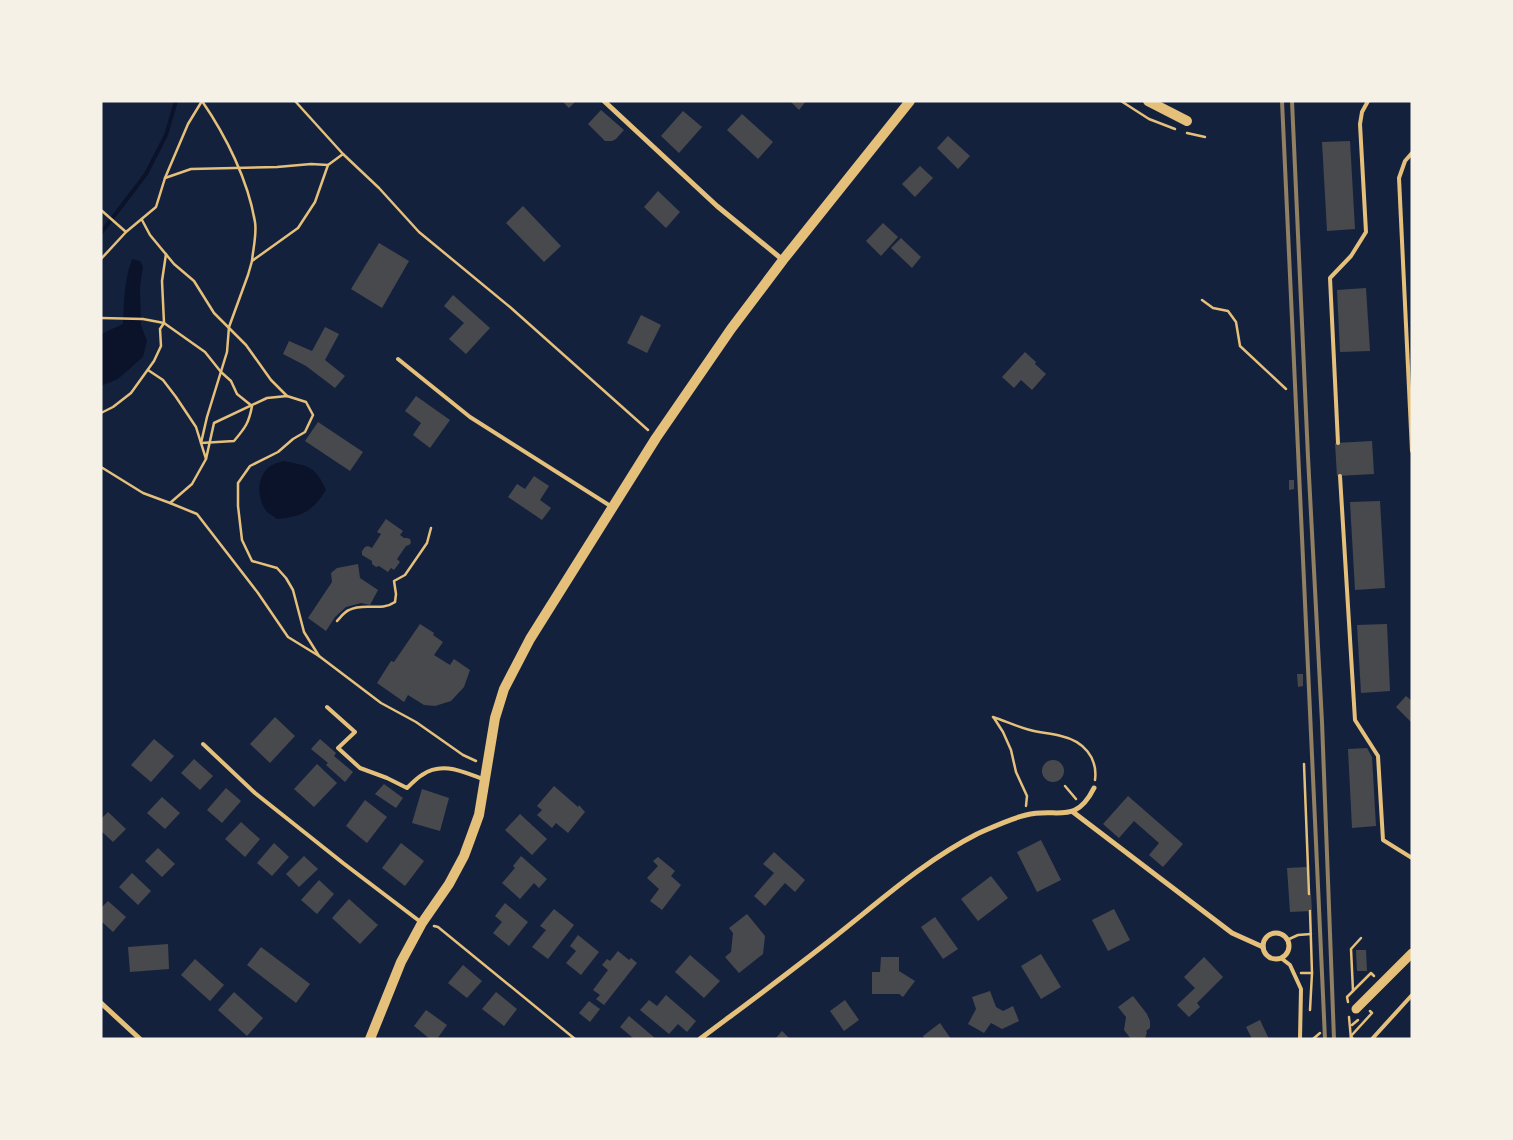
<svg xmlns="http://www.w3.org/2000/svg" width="1513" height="1140" font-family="Bitter,serif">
<rect width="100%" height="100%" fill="#14213d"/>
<g fill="#0b132b">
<path d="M132,259L140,261L143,266L140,287L141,325L147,341L143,357L118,379L101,386V334L123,324C124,302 124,280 132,259Z"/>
<path d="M284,461C308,466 315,465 326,490C313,511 302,517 277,519C274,517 270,514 267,512C256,499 256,474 272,465C276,463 280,462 284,461Z"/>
</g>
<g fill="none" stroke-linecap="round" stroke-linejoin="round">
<polyline stroke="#0b132b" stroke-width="4" points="101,233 146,174 166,135 176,101"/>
</g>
<g fill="#48494c">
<polygon points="562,101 576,101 569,108"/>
<polygon points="790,101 806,101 799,110"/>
<polygon points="601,110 624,130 616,139 612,141 605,141 588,124"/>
<polygon points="683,111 702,127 679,153 661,136"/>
<polygon points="742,114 773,142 758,159 727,130"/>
<polygon points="948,136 970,156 958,169 937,148"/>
<polygon points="1350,141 1355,229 1327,231 1322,142"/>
<polygon points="920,166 933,178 915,197 902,184"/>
<polygon points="658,191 680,212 666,228 644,207"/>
<polygon points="523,206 561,246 544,262 506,223"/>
<polygon points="883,223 898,237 881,256 866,241"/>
<polygon points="901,238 921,257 912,268 891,248"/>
<polygon points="379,243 409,261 382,308 351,289"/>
<polygon points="1366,288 1370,351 1340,352 1337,290"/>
<polygon points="453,295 490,328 466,354 449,339 464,323 444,306"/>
<polygon points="641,315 661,325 647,353 627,343"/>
<polygon points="325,327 339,334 325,360 345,376 335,388 306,366 283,354 289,341 312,351"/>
<polygon points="1025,352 1036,362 1035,364 1046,374 1032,390 1021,380 1014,388 1002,377"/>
<polygon points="416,396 450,420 430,448 413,435 421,423 405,411"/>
<polygon points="318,422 363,452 350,471 305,441"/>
<polygon points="1372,441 1374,474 1337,476 1335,443"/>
<polygon points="534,476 549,486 540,500 551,508 542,520 508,497 517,484 525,489"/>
<polygon points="1289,480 1294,480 1294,489 1289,490"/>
<polygon points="1380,501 1385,588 1355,590 1350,502"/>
<polygon points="386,519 403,531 400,535 404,538 407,538 410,539 411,543 409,545 406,546 397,559 400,562 394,570 391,568 388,572 379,566 376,567 372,564 372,561 362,555 362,551 365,547 368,546 372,548 381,534 377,532"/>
<polygon points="358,564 360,578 378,590 370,605 361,603 346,607 335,617 326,631 308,618 332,582 331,573 337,568"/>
<polygon points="420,624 434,633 433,635 443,642 434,655 450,665 454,659 470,670 464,687 451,701 435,706 424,705 408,695 404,702 377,683 391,661 394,662"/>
<polygon points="1387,624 1390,691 1361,693 1357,625"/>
<polygon points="1297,674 1303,674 1303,686 1298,687"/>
<polygon points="1406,696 1412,701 1412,723 1396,707"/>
<polygon points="275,717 295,736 270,763 250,744"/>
<polygon points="154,739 174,756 151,782 131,765"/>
<polygon points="320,739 336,753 334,756 353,772 345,782 326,765 328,763 311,749"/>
<polygon points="1367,748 1372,757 1376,826 1352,828 1348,749"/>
<polygon points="194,759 213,776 200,790 181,773"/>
<circle cx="1053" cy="771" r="11"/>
<polygon points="317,764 337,783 314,807 294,789"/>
<polygon points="384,784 403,798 396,808 375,794"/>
<polygon points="554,786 578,807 579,805 585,812 568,833 556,823 552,828 537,815 542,810 537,806"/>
<polygon points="226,788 241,801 222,823 207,810"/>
<polygon points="422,789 449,798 440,831 412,823"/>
<polygon points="1128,796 1183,844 1163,867 1149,855 1159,843 1134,821 1119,838 1103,824"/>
<polygon points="162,797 180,813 165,829 147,813"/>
<polygon points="365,800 387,817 367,843 346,826"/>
<polygon points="108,812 126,829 113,842 101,831 101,819"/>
<polygon points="520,814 547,839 532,855 505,830"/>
<polygon points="241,822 260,839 245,857 225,839"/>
<polygon points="1041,840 1061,880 1037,892 1017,852"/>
<polygon points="274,843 289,857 272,876 257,863"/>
<polygon points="401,843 424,861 405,886 382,868"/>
<polygon points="158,848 175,864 162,877 145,861"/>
<polygon points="774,852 805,880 795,892 785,883 765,906 754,896 774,873 763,864"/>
<polygon points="304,856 318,869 299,887 286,874"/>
<polygon points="521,856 547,879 539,888 534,883 520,899 502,883 515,868 513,866"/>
<polygon points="658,857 675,871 671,876 681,885 662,910 650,901 659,889 647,878 658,866 653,861"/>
<polygon points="1307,867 1308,894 1311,894 1312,911 1290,912 1287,868"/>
<polygon points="132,873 151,891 138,905 119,887"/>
<polygon points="991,876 1008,898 978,921 961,899"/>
<polygon points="319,880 334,894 317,914 301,900"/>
<polygon points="349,899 378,925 360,944 332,918"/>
<polygon points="108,901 126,917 113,932 101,921 101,908"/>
<polygon points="505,903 528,922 509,946 493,933 502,922 495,916"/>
<polygon points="554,909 574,925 548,959 532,947 546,930 540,926"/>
<polygon points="1114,909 1130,940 1108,951 1092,920"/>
<polygon points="747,914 765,936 763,954 739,973 725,957 731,952 733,933 729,928"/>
<polygon points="935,917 958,949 943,959 921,927"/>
<polygon points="578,935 599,952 581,975 566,963 576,951 570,946"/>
<polygon points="168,944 169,969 130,972 128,947"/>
<polygon points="261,947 310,984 296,1003 247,965"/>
<polygon points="1356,950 1366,950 1367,971 1357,971"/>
<polygon points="618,951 629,960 631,958 637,963 604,1005 596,999 600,995 593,990 608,970 602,965 607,959 610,961"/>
<polygon points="1041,954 1061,987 1041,999 1021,966"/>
<polygon points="690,955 720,981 704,998 675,972"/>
<polygon points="881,957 899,957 899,971 915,981 903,997 899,994 872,994 872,972 880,972"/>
<polygon points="1204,957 1223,977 1197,1003 1200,1007 1189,1017 1177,1005 1195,988 1184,977"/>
<polygon points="195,959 224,985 210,1001 181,975"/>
<polygon points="463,965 482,981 467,998 448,983"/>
<polygon points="990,991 996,1007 1003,1011 1013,1006 1019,1021 1002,1029 991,1023 984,1033 968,1024 976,1009 972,997"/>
<polygon points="234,992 263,1018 247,1036 218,1010"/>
<polygon points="496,992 517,1009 504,1026 482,1009"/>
<polygon points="666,995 696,1021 687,1032 678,1024 669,1034 640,1010 649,1000 657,1006"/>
<polygon points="1133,996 1147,1014 1150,1021 1150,1028 1146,1031 1147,1032 1145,1039 1131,1039 1124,1030 1126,1017 1118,1007"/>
<polygon points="845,1000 859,1020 844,1031 830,1011"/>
<polygon points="589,1001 600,1009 590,1022 579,1013"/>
<polygon points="426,1010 447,1025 437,1039 430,1039 414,1026"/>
<polygon points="629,1016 656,1039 633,1039 633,1038 620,1027"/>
<polygon points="1260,1020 1269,1039 1252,1039 1246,1027"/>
<polygon points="940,1023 951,1039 925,1039 923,1036"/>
<polygon points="782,1031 790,1039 775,1039"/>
</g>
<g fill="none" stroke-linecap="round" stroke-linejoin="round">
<g stroke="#e5c07b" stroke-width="2.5">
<polyline points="295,101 343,154 379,188 419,232 510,307 648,430"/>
<polyline points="1121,101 1149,119 1175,129"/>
<polyline points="1187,133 1205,137"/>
<polyline points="165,178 191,169 277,167 311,164 328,165"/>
<polyline points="101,210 126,232"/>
<polyline points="142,220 150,235 174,264 194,281 214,313 246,345 271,380 287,396"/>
<path d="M101,259L126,232L156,207L165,178L188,124L202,101C226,136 248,180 255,222C257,234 253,249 252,261"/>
<polyline points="1202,300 1213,308 1228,311 1236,322 1240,346 1286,389"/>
<path d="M101,318L143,319L164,323L205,352L221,372L231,381L237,394L252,406C249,423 245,428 234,441L201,443L196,427L176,397L163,380L148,370"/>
<polyline points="101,413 113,407 131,393 154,361 161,346 160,329 164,323 162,281 166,254"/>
<polyline points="101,467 143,493 170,503 197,514 258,593 288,637 319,656 381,703 416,722 463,755 476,761"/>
<polyline points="170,503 192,484 206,459"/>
<path d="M337,621C341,617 344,612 349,610C364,602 381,612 395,602L396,594L394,581L405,575L427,543L431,528"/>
<polyline points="319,656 304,632 293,590 286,578 277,568 252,561 242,540 238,506 238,483 250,466 278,452 293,439 305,432 313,415 306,402 287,396 267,398 214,423 206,459 201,443 207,417 227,352 229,327 248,275 252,261 298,228 315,202 328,165 343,154"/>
<path d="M993,717C1005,721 1018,727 1030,730C1040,733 1051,733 1061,736C1083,741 1098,757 1095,780"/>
<polyline points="994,718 1003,732 1011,750 1016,772 1027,796 1026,806"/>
<polyline points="1304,764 1309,894"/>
<polyline points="1065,786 1076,799"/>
<polyline points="1310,911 1312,973 1310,1010"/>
<polyline points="434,926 438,927 575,1039"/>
<polyline points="1287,940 1298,935 1311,934"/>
<polyline points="1301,973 1312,973"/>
<polyline points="1353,991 1351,949 1361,938"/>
<polyline points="1348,1002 1347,997 1371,973 1374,976"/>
<polyline points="1349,1017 1351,1039"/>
<polyline points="1352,1025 1358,1020"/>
<polyline points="1313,1039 1320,1033"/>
<polyline points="1353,1039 1351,1036 1372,1013 1370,1011"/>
</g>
<g stroke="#e5c07b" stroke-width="4">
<polyline points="1412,153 1405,161 1399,178 1412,451"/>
<polyline points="398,359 470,417 612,507"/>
<polyline points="1338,443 1330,278 1351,256 1366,232 1360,124 1362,112 1368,101"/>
<polyline points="1340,476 1355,720 1378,756 1383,840 1412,858"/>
<path d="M327,707L355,732L338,748L360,768L387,778L407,788C412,783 417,778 422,775C442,761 463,772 483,779"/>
<polyline points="203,744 255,793 343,863 422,923"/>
<polyline points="1281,958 1290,965 1301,989 1300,1039"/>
<polyline points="1372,1039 1412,995"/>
</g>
<g stroke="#e5c07b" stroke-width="5">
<polyline points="604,101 717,206 783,260"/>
<polyline points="1073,812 1232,933 1263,947"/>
<circle cx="1276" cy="946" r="13"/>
<polyline points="101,1003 140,1039"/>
<path d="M700,1039C744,1006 789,973 833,938C879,902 924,861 977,834C993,827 1009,819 1026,815C1057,807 1075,826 1094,788"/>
</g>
<polyline stroke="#e5c07b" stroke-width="9" points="1356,1009 1412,953"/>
<g stroke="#e5c07b" stroke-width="10">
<polyline points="1148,101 1187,121"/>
<polyline points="370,1039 401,962 422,923 449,884 464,856 471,837 479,815 495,718 504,689 530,639 656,438 731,329 783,260 910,101"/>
</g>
<g stroke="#918062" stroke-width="4">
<polyline points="1282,101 1325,1039"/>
<polyline points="1292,101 1308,457 1322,722 1334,1039"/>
</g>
</g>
<rect width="1513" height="1140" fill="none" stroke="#f6f1e7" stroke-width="205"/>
</svg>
